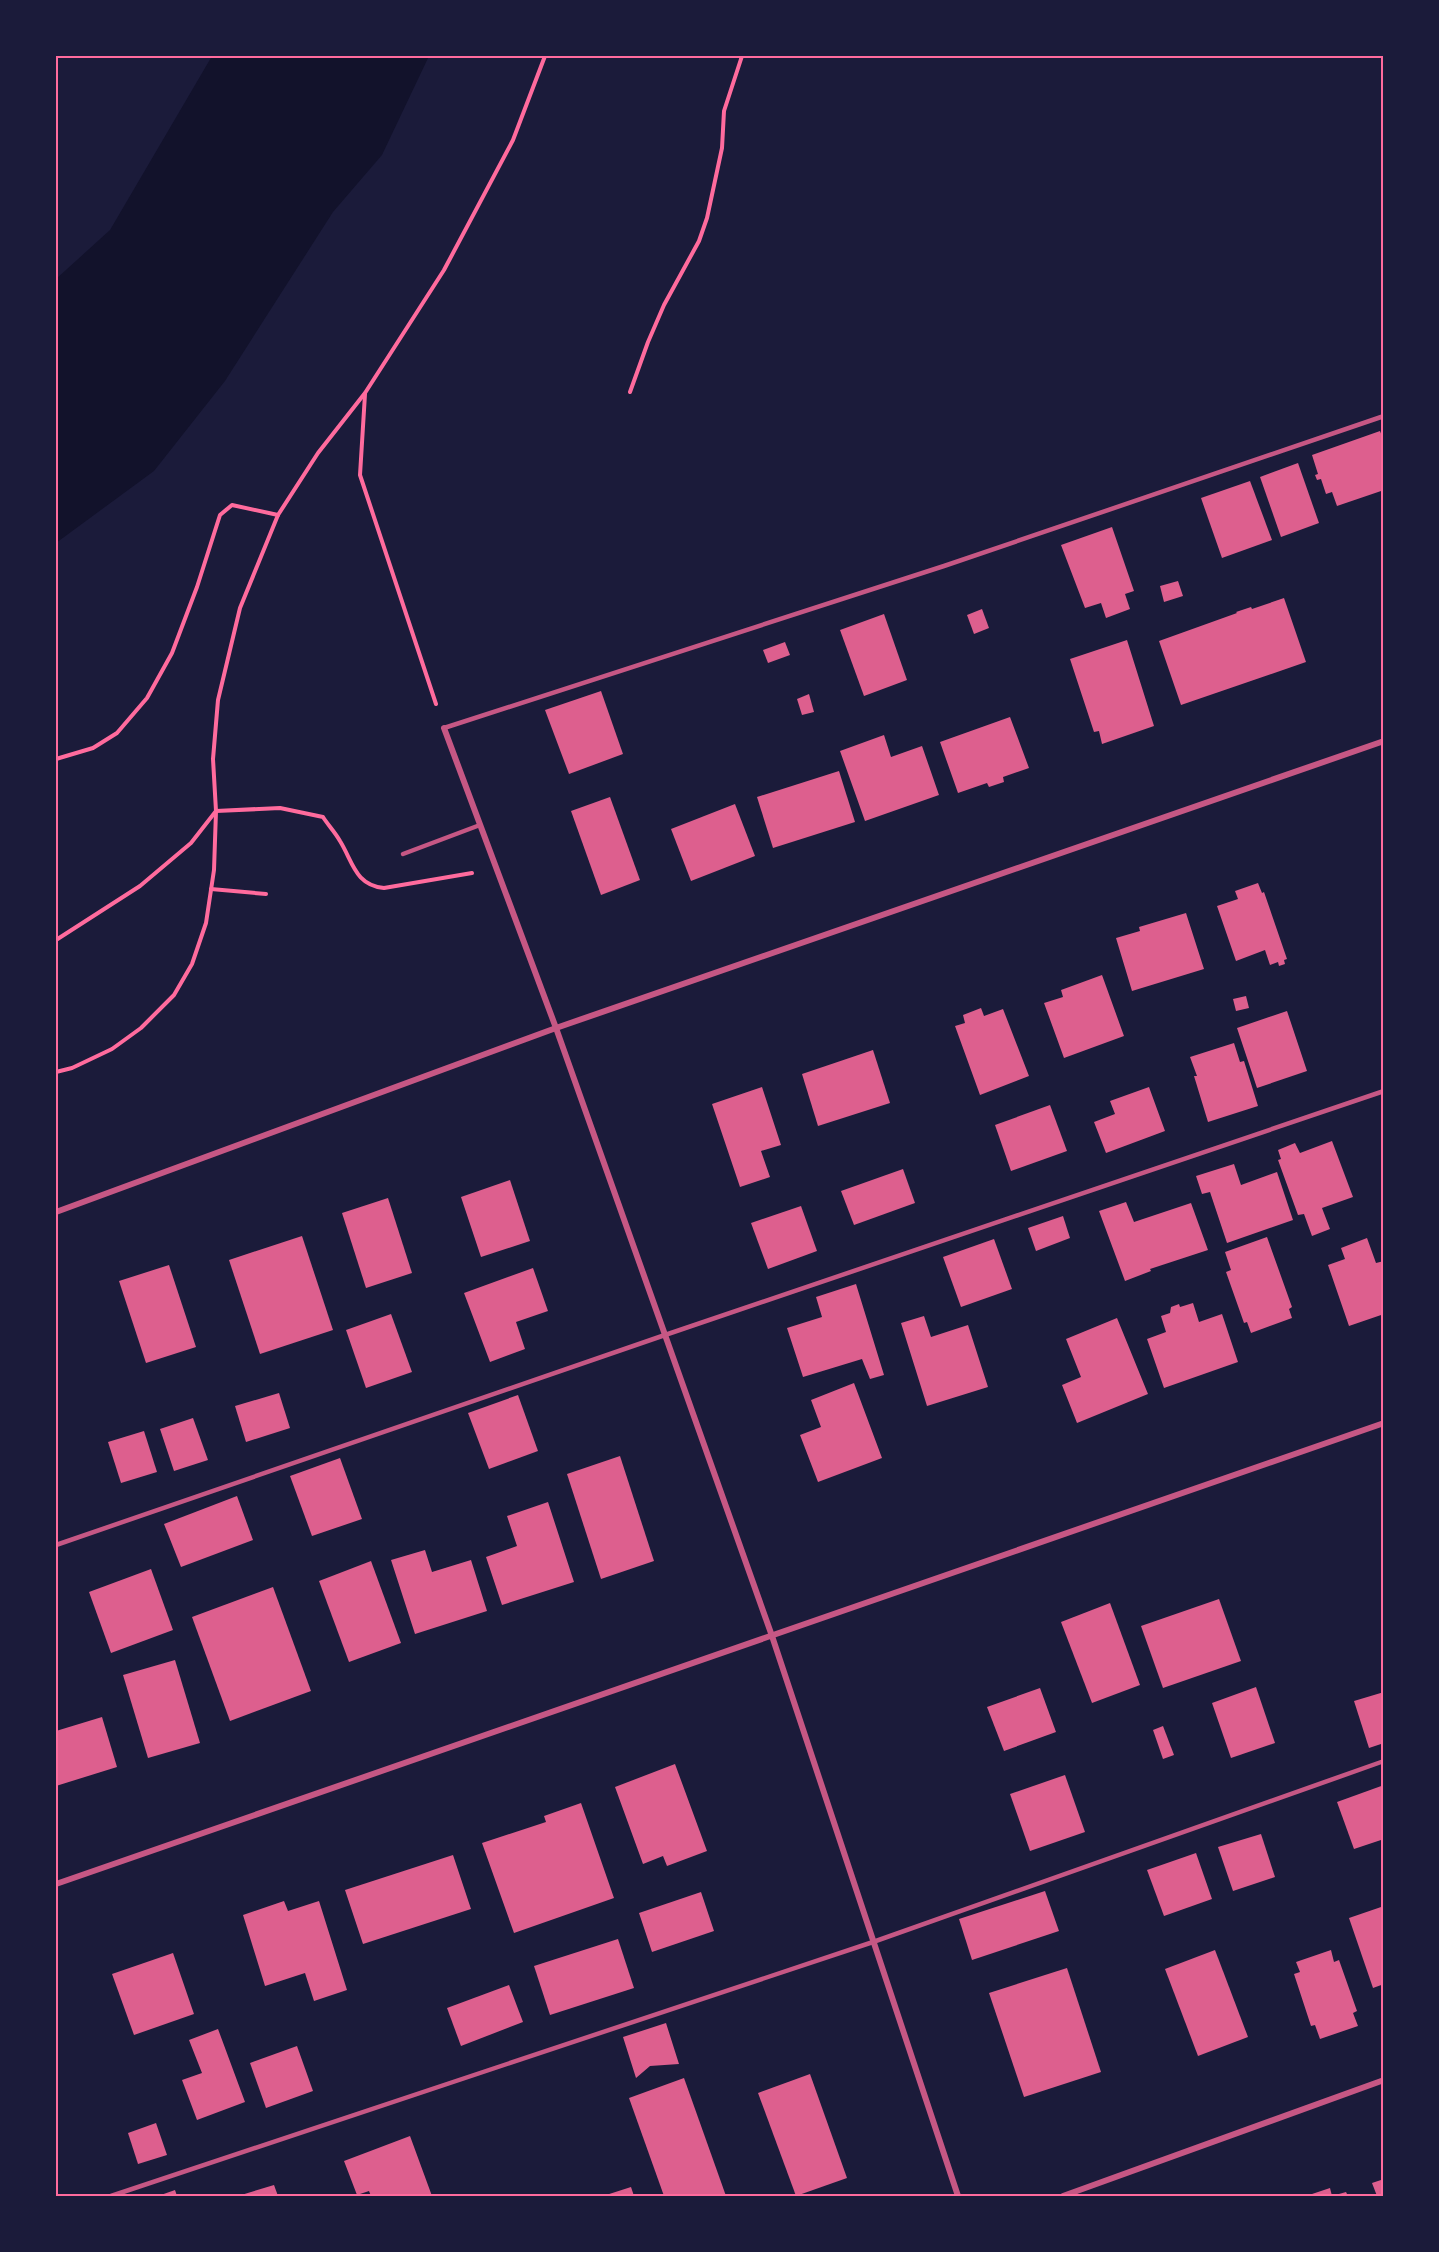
<svg xmlns="http://www.w3.org/2000/svg" width="1439" height="2252" font-family="'Sofia Sans Condensed',sans-serif">
<rect width="100%" height="100%" fill="#1b1b3a"/>
<polygon fill="#12122b" points="212,56 429,56 382,155 333,212 225,381 154,471 56,543 56,279 110,230"/>
<g fill="#dd5f8e">
<polygon points="1380,431 1384,441 1384,490 1337,506 1332,492 1326,494 1321,479 1317,480 1315,475 1318,474 1312,455"/>
<polygon points="1298,463 1319,523 1281,537 1260,477"/>
<polygon points="1250,481 1272,540 1222,558 1201,498"/>
<polygon points="1112,527 1134,591 1125,594 1130,609 1106,618 1101,603 1085,608 1061,545"/>
<polygon points="1178,581 1183,596 1164,602 1160,586"/>
<polygon points="1284,598 1306,662 1181,705 1159,641 1237,613 1236,612 1251,607 1252,609"/>
<polygon points="982,609 989,628 974,634 967,615"/>
<polygon points="884,614 907,680 864,696 840,630"/>
<polygon points="1127,640 1154,726 1102,744 1099,731 1094,732 1070,659"/>
<polygon points="785,642 790,655 768,663 763,650"/>
<polygon points="601,691 623,754 569,774 545,710"/>
<polygon points="809,694 814,712 802,715 797,699"/>
<polygon points="1010,717 1029,768 1003,777 1004,782 989,787 987,783 958,793 940,742"/>
<polygon points="884,735 891,757 922,746 939,795 865,821 840,751"/>
<polygon points="839,771 855,822 773,848 757,797"/>
<polygon points="610,797 640,880 601,895 571,811"/>
<polygon points="735,804 755,856 691,881 671,829"/>
<polygon points="1258,883 1262,893 1264,892 1287,959 1284,960 1285,964 1279,966 1278,962 1270,965 1265,950 1236,961 1217,906 1238,899 1235,891"/>
<polygon points="1186,913 1204,969 1132,991 1116,938 1140,931 1139,927"/>
<polygon points="1102,975 1124,1036 1064,1058 1044,1003 1063,997 1061,990"/>
<polygon points="1246,996 1249,1008 1236,1011 1233,999"/>
<polygon points="981,1008 984,1016 1003,1009 1029,1076 980,1095 955,1026 965,1023 963,1015"/>
<polygon points="1287,1011 1307,1071 1257,1088 1237,1028"/>
<polygon points="1234,1043 1240,1062 1244,1061 1258,1106 1208,1122 1194,1076 1197,1076 1190,1057"/>
<polygon points="873,1050 890,1103 818,1126 802,1074"/>
<polygon points="762,1087 781,1145 761,1151 770,1177 740,1187 712,1104"/>
<polygon points="1149,1087 1165,1131 1106,1153 1094,1122 1115,1114 1110,1101"/>
<polygon points="1050,1105 1067,1151 1011,1171 995,1125"/>
<polygon points="1332,1141 1353,1197 1322,1208 1330,1229 1312,1236 1304,1214 1298,1215 1278,1160 1281,1159 1278,1150 1295,1143 1300,1153"/>
<polygon points="1234,1164 1241,1185 1277,1172 1293,1220 1227,1243 1210,1192 1202,1194 1196,1176"/>
<polygon points="903,1169 915,1203 854,1225 841,1191"/>
<polygon points="510,1180 530,1241 481,1257 461,1197"/>
<polygon points="388,1198 412,1273 366,1288 342,1213"/>
<polygon points="1126,1202 1134,1222 1191,1203 1208,1250 1150,1269 1151,1271 1125,1281 1099,1211"/>
<polygon points="801,1206 817,1251 768,1269 751,1223"/>
<polygon points="1063,1216 1070,1238 1036,1251 1028,1228"/>
<polygon points="302,1236 333,1330 260,1354 229,1260"/>
<polygon points="1267,1237 1292,1307 1289,1309 1292,1318 1251,1333 1247,1322 1244,1323 1226,1272 1231,1270 1225,1252"/>
<polygon points="1367,1238 1376,1263 1384,1261 1384,1314 1349,1326 1328,1265 1345,1259 1341,1248"/>
<polygon points="994,1239 1012,1289 961,1307 943,1257"/>
<polygon points="169,1265 196,1347 146,1363 119,1281"/>
<polygon points="533,1268 548,1311 516,1322 525,1349 490,1362 464,1293"/>
<polygon points="856,1284 884,1375 870,1379 862,1359 803,1377 787,1328 822,1317 816,1297"/>
<polygon points="1193,1303 1199,1322 1222,1314 1238,1362 1164,1388 1147,1339 1166,1332 1161,1316 1170,1313 1171,1307 1179,1304 1180,1307"/>
<polygon points="391,1314 412,1372 366,1388 346,1330"/>
<polygon points="924,1316 931,1337 968,1325 988,1387 927,1406 901,1323"/>
<polygon points="1117,1318 1148,1394 1077,1423 1062,1385 1081,1377 1066,1339"/>
<polygon points="854,1383 882,1458 818,1482 800,1435 821,1427 811,1400"/>
<polygon points="279,1393 290,1428 246,1442 235,1406"/>
<polygon points="518,1395 538,1451 489,1469 468,1413"/>
<polygon points="193,1418 208,1460 174,1471 160,1429"/>
<polygon points="144,1431 157,1472 121,1483 108,1442"/>
<polygon points="620,1456 654,1561 601,1579 567,1474"/>
<polygon points="340,1458 362,1519 312,1536 290,1476"/>
<polygon points="237,1496 253,1540 181,1567 164,1524"/>
<polygon points="548,1502 574,1582 502,1605 486,1557 517,1546 507,1516"/>
<polygon points="425,1550 432,1572 471,1560 487,1611 415,1634 391,1560"/>
<polygon points="371,1561 401,1643 349,1662 319,1581"/>
<polygon points="151,1569 173,1630 111,1653 89,1592"/>
<polygon points="273,1587 311,1691 230,1721 192,1617"/>
<polygon points="1219,1599 1241,1661 1163,1688 1141,1626"/>
<polygon points="1110,1603 1140,1685 1092,1703 1061,1622"/>
<polygon points="175,1660 200,1743 148,1758 123,1675"/>
<polygon points="1256,1687 1275,1743 1231,1758 1212,1703"/>
<polygon points="1040,1688 1056,1732 1004,1751 987,1707"/>
<polygon points="1384,1692 1384,1743 1369,1748 1354,1701"/>
<polygon points="102,1717 117,1767 56,1786 56,1731"/>
<polygon points="1163,1726 1174,1755 1163,1759 1153,1730"/>
<polygon points="675,1764 707,1851 667,1866 663,1856 643,1864 615,1787"/>
<polygon points="1065,1775 1085,1832 1030,1851 1010,1794"/>
<polygon points="1384,1785 1384,1839 1354,1849 1337,1802"/>
<polygon points="581,1803 614,1898 514,1933 482,1843 546,1822 544,1816"/>
<polygon points="1261,1834 1275,1877 1233,1891 1218,1847"/>
<polygon points="1196,1853 1212,1899 1164,1916 1147,1870"/>
<polygon points="453,1855 471,1909 363,1944 345,1890"/>
<polygon points="1045,1891 1059,1931 972,1960 959,1919"/>
<polygon points="701,1892 714,1931 652,1952 639,1913"/>
<polygon points="284,1901 288,1911 319,1901 347,1990 314,2001 305,1973 265,1986 243,1915"/>
<polygon points="1384,1906 1384,1984 1373,1988 1349,1918"/>
<polygon points="618,1939 634,1988 550,2015 534,1966"/>
<polygon points="1215,1950 1248,2037 1198,2056 1165,1969"/>
<polygon points="1331,1950 1334,1962 1339,1960 1357,2011 1353,2013 1358,2026 1320,2039 1315,2025 1311,2026 1294,1974 1300,1972 1296,1962"/>
<polygon points="173,1953 194,2014 134,2035 112,1974"/>
<polygon points="1067,1968 1101,2072 1024,2097 989,1993"/>
<polygon points="509,1985 523,2022 461,2046 447,2008"/>
<polygon points="666,2023 679,2064 650,2066 636,2078 623,2037"/>
<polygon points="218,2029 245,2102 197,2120 182,2080 202,2073 189,2040"/>
<polygon points="297,2046 313,2091 266,2108 250,2063"/>
<polygon points="810,2074 847,2178 796,2196 758,2093"/>
<polygon points="684,2078 726,2196 664,2196 629,2098"/>
<polygon points="156,2123 167,2155 138,2164 128,2133"/>
<polygon points="410,2136 432,2196 371,2196 369,2191 357,2195 344,2161"/>
<polygon points="1384,2179 1384,2196 1377,2196 1372,2183"/>
<polygon points="274,2185 278,2196 238,2196"/>
<polygon points="631,2187 634,2196 603,2196"/>
<polygon points="1330,2188 1332,2196 1346,2192 1348,2196 1306,2196"/>
<polygon points="175,2190 177,2196 158,2196"/>
</g>
<g fill="none" stroke-linecap="round" stroke-linejoin="round">
<g stroke="#ff6b9d" stroke-width="4">
<polyline points="630,392 648,342 664,305 699,241 707,218 722,148 724,111 742,56"/>
<polyline points="365,394 360,475 436,704"/>
<polyline points="56,759 93,748 117,733 147,698 172,653 197,587 220,515 232,505 278,515"/>
<polyline points="211,889 266,894"/>
<path d="M56,940L140,886L191,843L216,811L280,808L323,817C328,825 335,832 340,841C353,862 355,885 384,888L472,873"/>
<polyline points="56,1072 72,1068 112,1049 141,1028 174,995 192,964 206,923 214,870 216,811 213,759 218,700 240,608 278,515 318,453 365,393 444,270 513,140 545,56"/>
</g>
<g stroke="#c65784" stroke-width="4.5">
<polyline points="444,728 944,566 1384,416"/>
<polyline points="403,854 480,825"/>
<polyline points="56,1545 665,1335 1384,1091"/>
<polyline points="111,2196 873,1942 1384,1761"/>
</g>
<g stroke="#c65784" stroke-width="6">
<polyline points="444,728 556,1028 772,1636 958,2196"/>
<polyline points="56,1212 556,1028 1384,741"/>
<polyline points="56,1884 1384,1423"/>
<polyline points="1063,2196 1384,2080"/>
</g>
</g>
<rect width="1439" height="2252" fill="none" stroke="#1b1b3a" stroke-width="114"/>
<rect x="57" y="57" width="1325" height="2138" fill="none" stroke="#ff6b9d" stroke-width="2"/>
</svg>
